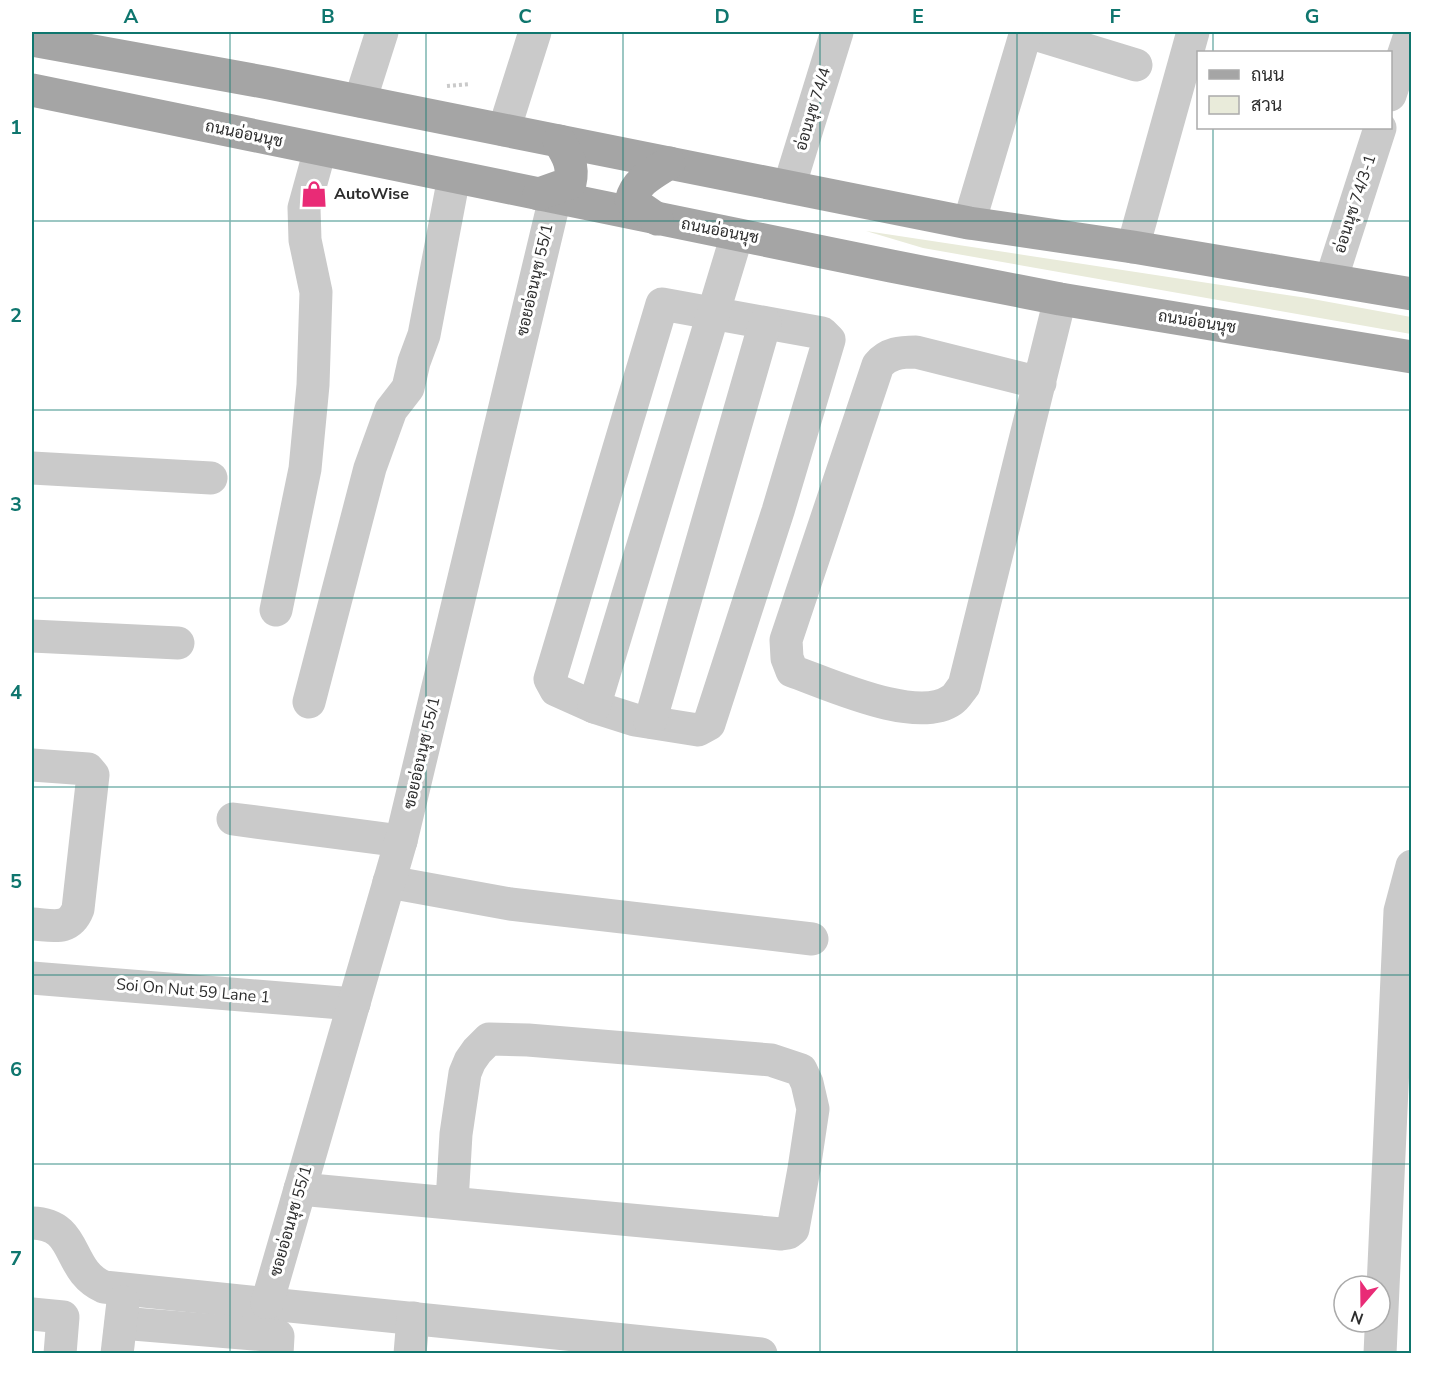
<svg xmlns="http://www.w3.org/2000/svg" width="1443" height="1385" font-family="'Nunito Sans',Sarabun,sans-serif">
<rect width="100%" height="100%" fill="#fff"/>
<polygon fill="#e9ebda" points="866,231 1307,298 1411,317 1411,334 923,248"/>
<g fill="none" stroke-linecap="round" stroke-linejoin="round">
<polyline stroke="#cacaca" stroke-width="4" stroke-dasharray="3 3" stroke-linecap="butt" points="447,86 470,84"/>
<g stroke="#cacaca" stroke-width="33">
<polyline points="1028,32 1136,65"/>
<polyline points="1390,95 1411,32"/>
<polyline points="360,101 382,32"/>
<polyline points="504,130 535,32"/>
<polyline points="789,187 837,32"/>
<polyline points="969,223 1026,32"/>
<polyline points="1133,247 1193,32"/>
<polyline points="1331,280 1380,128"/>
<polygon points="662,304 822,333 829,340 778,511 709,724 698,730 635,720 594,707 556,690 550,679"/>
<path d="M1040,383L916,352C901,352 888,353 878,365L786,640L787,658L792,671C829,684 917,725 952,700C957,697 960,690 964,686L1060,299"/>
<polyline points="32,468 211,478"/>
<polyline points="276,610 305,469 313,385 316,292 305,240 304,208 320,150"/>
<polyline points="32,636 178,643"/>
<polyline points="309,702 370,468 391,410 408,388 414,362 424,335 454,177"/>
<polyline points="594,707 737,235"/>
<polyline points="650,722 765,323"/>
<path d="M32,765L88,769L93,775L78,909C69,932 52,925 32,924"/>
<polyline points="233,819 401,841"/>
<polyline points="389,882 510,904 812,939"/>
<polyline points="32,978 354,1004"/>
<polyline points="300,1189 781,1234 788,1233 793,1229 804,1169 813,1109 807,1083 801,1070 771,1060 528,1040 489,1039 477,1051 470,1061 465,1073 456,1134 452,1202"/>
<path d="M32,1223C80,1224 65,1270 104,1287L761,1354"/>
<polyline points="267,1303 401,841 555,198"/>
<polyline points="32,1314 63,1317 60,1354"/>
<polyline points="121,1323 278,1336 277,1354"/>
<polyline points="117,1354 123,1302"/>
<polyline points="410,1354 413,1318"/>
<polyline points="1380,1354 1400,911 1412,866"/>
</g>
<g stroke="#a5a5a5" stroke-width="33">
<polyline points="32,40 269,83 969,223 1133,247 1412,294"/>
<polyline points="32,90 891,266 1060,299 1412,357"/>
<path d="M539,194L570,183C574,166 568,156 559,141"/>
<path d="M657,219L631,201C636,181 652,174 669,163"/>
</g>
</g>
<path fill="none" stroke="#0f766e" stroke-width="1.5" stroke-opacity="0.55" d="M230,32V1354M426,32V1354M623,32V1354M820,32V1354M1017,32V1354M1213,32V52M1213,128V1354M32,221H1412M32,410H1412M32,598H1412M32,787H1412M32,975H1412M32,1164H1412"/>
<defs>
<symbol id="shop-bare" viewBox="-9 -9 18 18"><path d="M-5-2.5h2.3a2.7 3.5 0 0 1 5.4 0H5L5.5 6h-11ZM-1.5-2.5h3a1.5 2.3 0 0 0-3 0Z" fill="#e92b76" stroke="#fff" stroke-width="2.5" paint-order="stroke"/></symbol>
</defs>
<g fill-rule="evenodd">
<use href="#shop-bare" x="295" y="175" width="38" height="38"/>
</g>
<g text-anchor="middle" dominant-baseline="central" stroke-width="6" stroke-linejoin="round" paint-order="stroke">
<g font-size="16" fill="#2d2d2d" stroke="#fff">
<text transform="translate(813 109) rotate(-73)">อ่อนนุช 74/4</text>
<text transform="translate(244 134) rotate(12)">ถนนอ่อนนุช</text>
<text transform="translate(1355 204) rotate(-72)">อ่อนนุช 74/3-1</text>
<text transform="translate(720 231) rotate(11)">ถนนอ่อนนุช</text>
<text transform="translate(535 280) rotate(-77)">ซอยอ่อนนุช 55/1</text>
<text transform="translate(1197 322) rotate(9)">ถนนอ่อนนุช</text>
<text transform="translate(422 753) rotate(-77)">ซอยอ่อนนุช 55/1</text>
<text transform="translate(193 991) rotate(5)">Soi On Nut 59 Lane 1</text>
<text transform="translate(291 1221) rotate(-74)">ซอยอ่อนนุช 55/1</text>
</g>
<g font-size="16" font-weight="bold" fill="#2d2d2d" stroke="#fff" text-anchor="start">
<text x="334" y="194">AutoWise</text>
</g>
</g>
<rect width="1443" height="1385" fill="none" stroke="#ffffff" stroke-width="66"/>
<rect x="1197" y="51" width="195" height="78" fill="#ffffff" stroke="#ababab" stroke-width="1.5"/>
<rect x="1209" y="70" width="30" height="9" fill="#a5a5a5" stroke="#ababab" stroke-width="1.5"/>
<text x="1251" y="81" font-size="18" fill="#2d2d2d">ถนน</text>
<rect x="1209" y="96" width="30" height="18" fill="#e9ebda" stroke="#ababab" stroke-width="1.5"/>
<text x="1251" y="111" font-size="18" fill="#2d2d2d">สวน</text>
<g transform="translate(1362 1304) rotate(200)"><circle r="28" fill="#ffffff" stroke="#ababab" stroke-width="1.5"/>
<path d="M0-4.5L10 22L0 15L-10 22Z" fill="#e92b76"/>
<text y="-9" font-size="16" font-weight="bold" text-anchor="middle" fill="#2d2d2d">N</text>
</g>
<rect x="33" y="33" width="1377" height="1319" fill="none" stroke="#0f766e" stroke-width="2"/>
<g font-size="20" text-anchor="middle" font-weight="bold" fill="#0f766e">
<text x="131" y="23">A</text>
<text x="328" y="23">B</text>
<text x="525" y="23">C</text>
<text x="722" y="23">D</text>
<text x="918" y="23">E</text>
<text x="1115" y="23">F</text>
<text x="1312" y="23">G</text>
<text x="16" y="134">1</text>
<text x="16" y="322">2</text>
<text x="16" y="511">3</text>
<text x="16" y="699">4</text>
<text x="16" y="888">5</text>
<text x="16" y="1076">6</text>
<text x="16" y="1265">7</text>
</g>
</svg>
